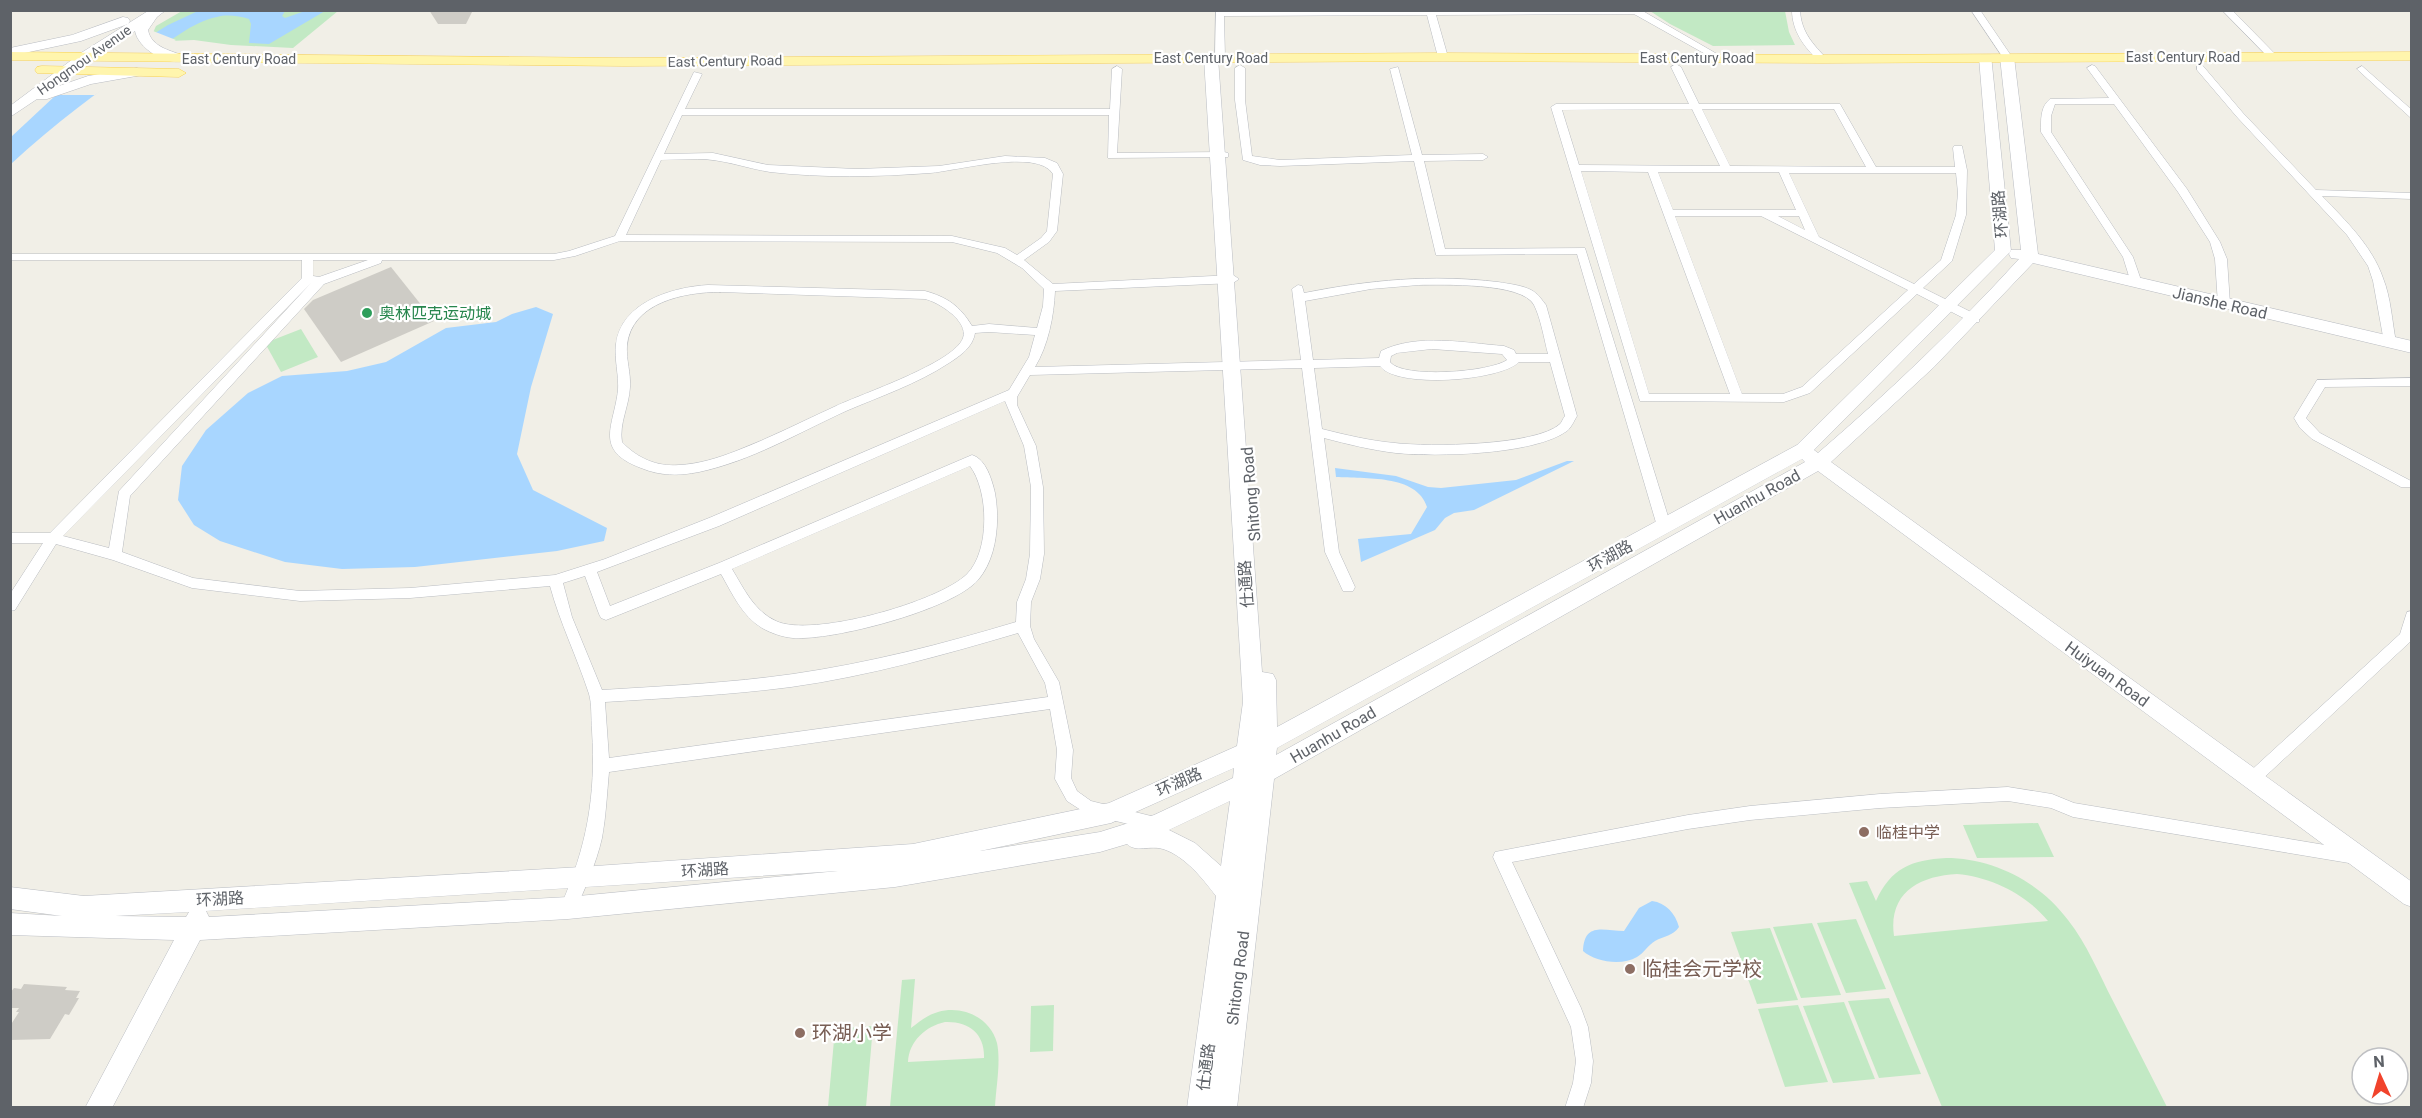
<svg xmlns="http://www.w3.org/2000/svg" width="2422" height="1118" font-family="Roboto,'Noto Sans SC',sans-serif">
<rect width="100%" height="100%" fill="#f1efe7"/>
<g fill="#c2e9c4" fill-rule="evenodd">
<polygon points="182,11 338,11 293,48 231,45 194,40 170,41 152,35 156,26"/>
<polygon points="1650,11 1785,11 1789,32 1795,45 1713,46 1670,24"/>
<polygon points="301,329 318,357 281,372 265,343"/>
<polygon points="2038,823 2054,857 1977,858 1963,825"/>
<path d="M1946,858C1993,858 2040,882 2068,920C2087,944 2099,974 2113,1001C2131,1036 2149,1072 2167,1107H1942L1849,883L1867,881L1876,901C1891,868 1911,860 1946,858ZM1957,874C1991,877 2026,894 2048,921L1894,936C1888,893 1919,876 1957,874Z"/>
<polygon points="1856,919 1886,989 1846,993 1817,923"/>
<polygon points="1812,923 1841,995 1801,998 1773,927"/>
<polygon points="1770,928 1798,1000 1757,1004 1731,932"/>
<path d="M915,979L911,1028C919,1022 927,1015 938,1012C962,1005 990,1017 997,1043C1001,1062 996,1087 995,1107H890L902,980ZM945,1022C969,1021 985,1034 984,1058L908,1062C909,1041 926,1026 945,1022Z"/>
<polygon points="1889,998 1921,1074 1879,1078 1848,1001"/>
<polygon points="1844,1002 1875,1079 1833,1083 1803,1006"/>
<polygon points="1054,1005 1053,1051 1030,1052 1031,1006"/>
<polygon points="1798,1005 1828,1082 1785,1087 1758,1009"/>
<polygon points="873,1026 866,1107 828,1107 835,1029"/>
</g>
<g fill="#a8d6ff">
<path d="M198,11H285L282,16L285,18L305,11H325L269,44L249,43L251,24L249,19C239,16 227,14 217,17C192,22 169,42 149,56C101,89 54,124 11,164V137L56,95L168,25Z"/>
<polygon points="536,307 553,314 531,387 517,454 533,490 607,528 604,541 557,551 415,567 342,569 285,562 220,541 194,525 178,500 182,466 206,430 248,393 282,376 347,371 386,362 446,328 496,322 512,314"/>
<path d="M1567,461H1574L1474,510L1454,513L1445,518L1435,530L1361,562L1358,539L1411,534L1427,507C1417,474 1364,479 1336,477L1335,468L1396,476L1428,487L1441,488L1516,480Z"/>
<path d="M1652,901C1666,903 1675,913 1679,927C1673,936 1664,936 1655,941C1648,945 1644,953 1637,957C1622,966 1595,962 1583,951C1584,921 1605,931 1624,931L1639,908Z"/>
</g>
<polygon fill="#f1efe7" points="153,31 176,40 95,95 52,95"/>
<g fill="#ceccc6">
<polygon points="429,10 473,10 466,24 438,24"/>
<polygon points="391,267 434,321 341,362 304,309 313,300"/>
<polygon points="24,984 67,987 65,990 80,991 76,998 79,998 69,1015 65,1014 50,1039 10,1040 10,1026 19,1012 16,1012 19,1008 10,1008 10,993 14,988 21,989"/>
</g>
<g fill="none" stroke-linecap="round" stroke-linejoin="round">
<defs>
<g id="street">
<polygon points="1216,10 1641,10 1724,58 1716,60 1634,14 1436,15 1448,57 1443,60 1438,57 1427,15 1224,16 1225,58 1220,61 1215,58"/>
<path d="M1792,10H1800C1801,32 1813,44 1827,59L1825,61H1819C1804,47 1792,31 1792,10Z"/>
<polygon points="1971,10 1980,10 2012,57 2010,59 2004,59"/>
<polygon points="2222,10 2232,10 2276,55 2276,59 2270,59"/>
<path d="M1676,64L1681,67L1699,104H1840L1876,167H1955L1953,148L1954,146H1962L1967,170L1966,215L1952,261L1923,288L1979,316V322H1971L1917,294L1810,393L1784,402L1640,401L1551,107L1556,104H1689L1671,67ZM1692,109L1720,166L1579,165L1562,110ZM1702,109H1834L1866,167L1730,166ZM1581,171L1648,172L1730,394H1649ZM1658,172H1779L1796,210H1673ZM1789,173H1956L1958,193L1956,215L1941,260L1914,284L1819,237ZM1675,216H1761L1908,290L1802,387L1783,394H1742ZM1778,216H1799L1805,230Z"/>
<polygon points="1240,65 1245,68 1245,100 1252,156 1280,160 1412,155 1390,69 1398,67 1422,155 1483,154 1488,157 1483,160 1424,161 1445,249 1585,248 1671,526 1669,530 1659,530 1657,526 1577,254 1436,255 1414,161 1280,166 1260,165 1243,160 1235,100 1235,68"/>
<path d="M2092,65L2095,66L2187,189L2220,242L2227,259L2230,304L2228,307H2220L2218,304L2215,259L2210,242L2178,192L2114,104H2055L2051,116V132L2133,257L2142,283L2140,286H2132L2123,257L2041,132C2041,120 2040,107 2050,99L2109,98L2087,68Z"/>
<path d="M1117,66L1122,69L1117,153L1224,152L1228,153V157L1108,158L1109,115H682L664,154L713,153L768,165L857,169L939,166L1005,156L1045,158L1057,163L1063,174L1057,231L1049,242L1024,260L1053,284L1233,275L1239,279L1233,283L1055,291C1054,316 1048,346 1035,367L1301,360L1292,289L1298,285L1302,286L1304,293C1369,280 1432,274 1498,282C1509,284 1523,285 1533,291C1539,295 1542,300 1546,305L1577,416C1574,421 1571,428 1567,431C1534,455 1436,457 1396,453C1371,450 1347,444 1324,438L1339,552L1355,587L1353,591H1343L1325,552L1302,368L1030,375L1017,397V405L1036,446L1043,487L1044,554L1040,579L1031,602L1030,626L1034,639L1059,682L1073,750L1071,778L1077,791L1091,801L1163,819L1165,824L1163,829L1157,831L1087,814L1067,801L1055,779L1057,750L1050,709L609,772C607,793 606,817 602,838C596,864 585,889 574,913L568,916L562,913L560,908C587,846 596,797 592,730C591,718 592,704 589,694C577,657 560,623 550,586L410,598L300,601L192,588L113,560L56,544L15,610L10,611V594L43,543H10V533H50L302,278V260H10V254H554L569,251L615,236L694,72L702,74L685,109H1110L1112,69ZM698,159C723,159 745,168 770,172C822,178 877,177 930,173C956,171 1038,148 1053,174L1047,231L1041,238L1017,255L1005,248L952,236L626,235L661,160ZM620,241L952,242L997,253L1022,268L1044,289L1043,306L1037,328L989,324L972,326C960,306 947,297 925,291L708,285C673,287 621,302 616,344C614,359 619,374 618,390C614,426 593,450 641,468C660,476 679,476 699,472C751,461 798,433 846,411C881,396 917,384 949,363C960,356 973,347 975,333L989,332L1035,335L1029,357L1009,390L709,518L605,559L555,575L410,588L300,591L193,578L122,552L130,496L324,284L381,263L382,260H554L575,256ZM313,260H368L319,277L313,276ZM311,283L119,491L109,548L63,536ZM1419,285C1442,285 1522,282 1534,305C1541,319 1544,339 1548,354H1516L1514,350L1504,346C1465,343 1417,333 1381,351L1379,358L1313,360L1305,301L1371,289ZM720,292L925,299C938,302 969,321 963,338C954,363 861,394 836,406C803,421 770,438 736,451C718,458 699,464 679,465C657,467 637,458 622,442C619,423 629,407 630,387C631,373 626,360 627,346C631,302 685,292 720,292ZM1432,349L1502,354L1507,360C1490,372 1403,379 1390,362L1391,356L1397,353ZM1519,362H1550L1565,416C1563,418 1562,422 1560,424C1536,446 1428,447 1395,443C1371,441 1346,435 1322,429L1314,368L1380,366C1396,389 1501,381 1519,362ZM1005,401L1024,446L1031,487L1030,554L1026,579L1017,602L1016,622C943,644 869,663 793,674C730,683 666,686 602,690L572,617L563,583L585,576L599,614L601,618L606,620L721,574C732,593 742,616 762,628C771,633 782,637 793,638C832,641 952,610 978,580C997,558 1000,521 995,493C992,480 986,459 972,455L719,563L610,606L597,572L719,526ZM970,466C989,491 990,551 967,574C939,602 811,638 776,621C754,611 744,589 732,569ZM1018,633L1045,683L1048,697L609,758L605,702C667,698 730,695 791,687C869,676 943,655 1018,633Z"/>
<path d="M2197,66H2203L2243,113L2316,190L2412,193V199L2322,196C2346,221 2372,246 2383,278C2391,298 2392,321 2396,342L2394,345L2390,346L2384,342L2373,281L2368,266L2347,235L2237,117L2197,70Z"/>
<polygon points="2362,66 2412,110 2412,119 2359,71 2357,69"/>
<polygon points="2412,378 2412,386 2325,387 2306,418 2320,433 2411,481 2411,487 2401,487 2312,439 2300,428 2294,418 2317,380"/>
<polygon points="2412,611 2411,641 2256,785 2251,787 2246,785 2243,780 2246,775 2400,634 2407,612"/>
<polygon points="2008,787 2052,794 2074,803 2355,850 2361,852 2363,857 2361,862 2355,864 2073,817 2051,808 2008,801 1880,808 1750,820 1688,829 1512,862 1581,1008 1588,1027 1593,1061 1591,1083 1583,1108 1565,1108 1573,1083 1576,1061 1571,1027 1493,857 1495,852 1688,815 1750,806 1880,794"/>
</g>
<g id="secondary">
<path d="M166,10L157,17L148,30C151,46 168,50 182,55L184,58L182,61C165,65 138,48 135,31L91,59L53,88L88,76L137,68L144,72L142,75L91,84L47,99H37L10,117V106L81,53L148,11Z"/>
<polygon points="123,17 128,18 130,21 128,24 81,41 10,56 10,48 72,35"/>
<path d="M2007,53L2014,57L2038,254L2412,341V353L2033,263L1934,367L1831,462L2412,882V907L2404,904L1818,471L1274,779L1237,1108H1187L1216,896C1203,879 1185,856 1163,849C1150,845 1136,853 1127,844L1100,852L895,887L568,919L200,940L112,1108H85L174,940L10,935V913L62,916L10,909V887L84,896L581,867L913,844L1109,803L1237,746L1243,702L1204,58L1206,55L1211,54L1218,58L1262,672L1273,674L1276,680L1277,727L1797,445L1995,250L1979,58L1981,55H1991L2011,251L1814,450L1818,453C1889,392 1956,328 2019,259L2011,258L2009,254L2011,250H2021L2000,57ZM1802,459L1805,462L1276,755L1277,748ZM1234,768L1233,778L1154,815L1100,832L980,851L1111,823ZM1230,801L1221,866L1195,843L1169,830ZM838,871L568,897L209,917L206,911ZM189,912L186,917L115,916Z"/>
</g>
<g id="primary">
<polygon points="10,52 624,58 1443,53 1822,55 2412,52 2412,60 1822,63 1443,61 624,66 10,60"/>
<polygon points="42,66 179,69 186,73 179,77 37,73 35,70 37,67"/>
</g>
</defs>
<use href="#street" stroke="#b9bcc1" stroke-width="1"/>
<use href="#secondary" stroke="#babdc3" stroke-width="1"/>
<use href="#primary" stroke="#f8d258" stroke-width="1"/>
<use href="#street" fill="#fff" fill-rule="evenodd"/>
<use href="#secondary" fill="#fff" fill-rule="evenodd"/>
<use href="#primary" fill="#fff5ad" fill-rule="evenodd"/>
</g>
<circle fill="#2e9e5b" stroke="#fff" stroke-width="2" cx="367" cy="313" r="6"/>
<g fill="#8d6e63" stroke="#fff" stroke-width="2">
<circle cx="1864" cy="832" r="6"/>
<circle cx="1630" cy="969" r="6"/>
<circle cx="800" cy="1033" r="6"/>
</g>
<g text-anchor="middle" dominant-baseline="central" stroke-width="4.5" stroke-linejoin="round" paint-order="stroke">
<g font-size="14" fill="#5e6268" stroke="#fff">
<text x="2183" y="57">East Century Road</text>
<text x="1211" y="58">East Century Road</text>
<text x="1697" y="58">East Century Road</text>
<text x="239" y="59">East Century Road</text>
<text transform="translate(84 60) rotate(-35)">Hongmou Avenue</text>
<text transform="translate(725 61) rotate(-1)">East Century Road</text>
</g>
<g font-size="16" fill="#5e6268" stroke="#fff">
<text transform="translate(2000 214) rotate(-95)">环湖路</text>
<text transform="translate(2220 303) rotate(13)">Jianshe Road</text>
<text transform="translate(1251 494) rotate(-95)">Shitong Road</text>
<text transform="translate(1757 497) rotate(-29)">Huanhu Road</text>
<text transform="translate(1610 556) rotate(-29)">环湖路</text>
<text transform="translate(1246 584) rotate(-94)">仕通路</text>
<text transform="translate(2107 674) rotate(36)">Huiyuan Road</text>
<text transform="translate(1333 735) rotate(-30)">Huanhu Road</text>
<text transform="translate(1179 782) rotate(-24)">环湖路</text>
<text transform="translate(705 870) rotate(-4)">环湖路</text>
<text transform="translate(220 899) rotate(-3)">环湖路</text>
<text transform="translate(1238 978) rotate(-83)">Shitong Road</text>
<text transform="translate(1206 1067) rotate(-83)">仕通路</text>
</g>
<g font-size="16" fill="#27864d" stroke="#fff" text-anchor="start">
<text x="379" y="313">奥林匹克运动城</text>
</g>
<g font-size="16" fill="#785e54" stroke="#fff" text-anchor="start">
<text x="1876" y="832">临桂中学</text>
</g>
<g font-size="20" fill="#785e54" stroke="#fff" text-anchor="start">
<text x="1642" y="969">临桂会元学校</text>
<text x="812" y="1033">环湖小学</text>
</g>
</g>
<rect width="2422" height="1118" fill="none" stroke="#5e6268" stroke-width="24"/>
<g transform="translate(2380 1076) rotate(356)"><circle r="28" fill="#ffffff" stroke="#bfc0c3" stroke-width="1.5"/>
<path d="M0-4.5L10 22L0 15L-10 22Z" fill="#f1432c"/>
<text y="-9" font-size="16" font-weight="bold" text-anchor="middle" fill="#5e6268">N</text>
</g>
</svg>
